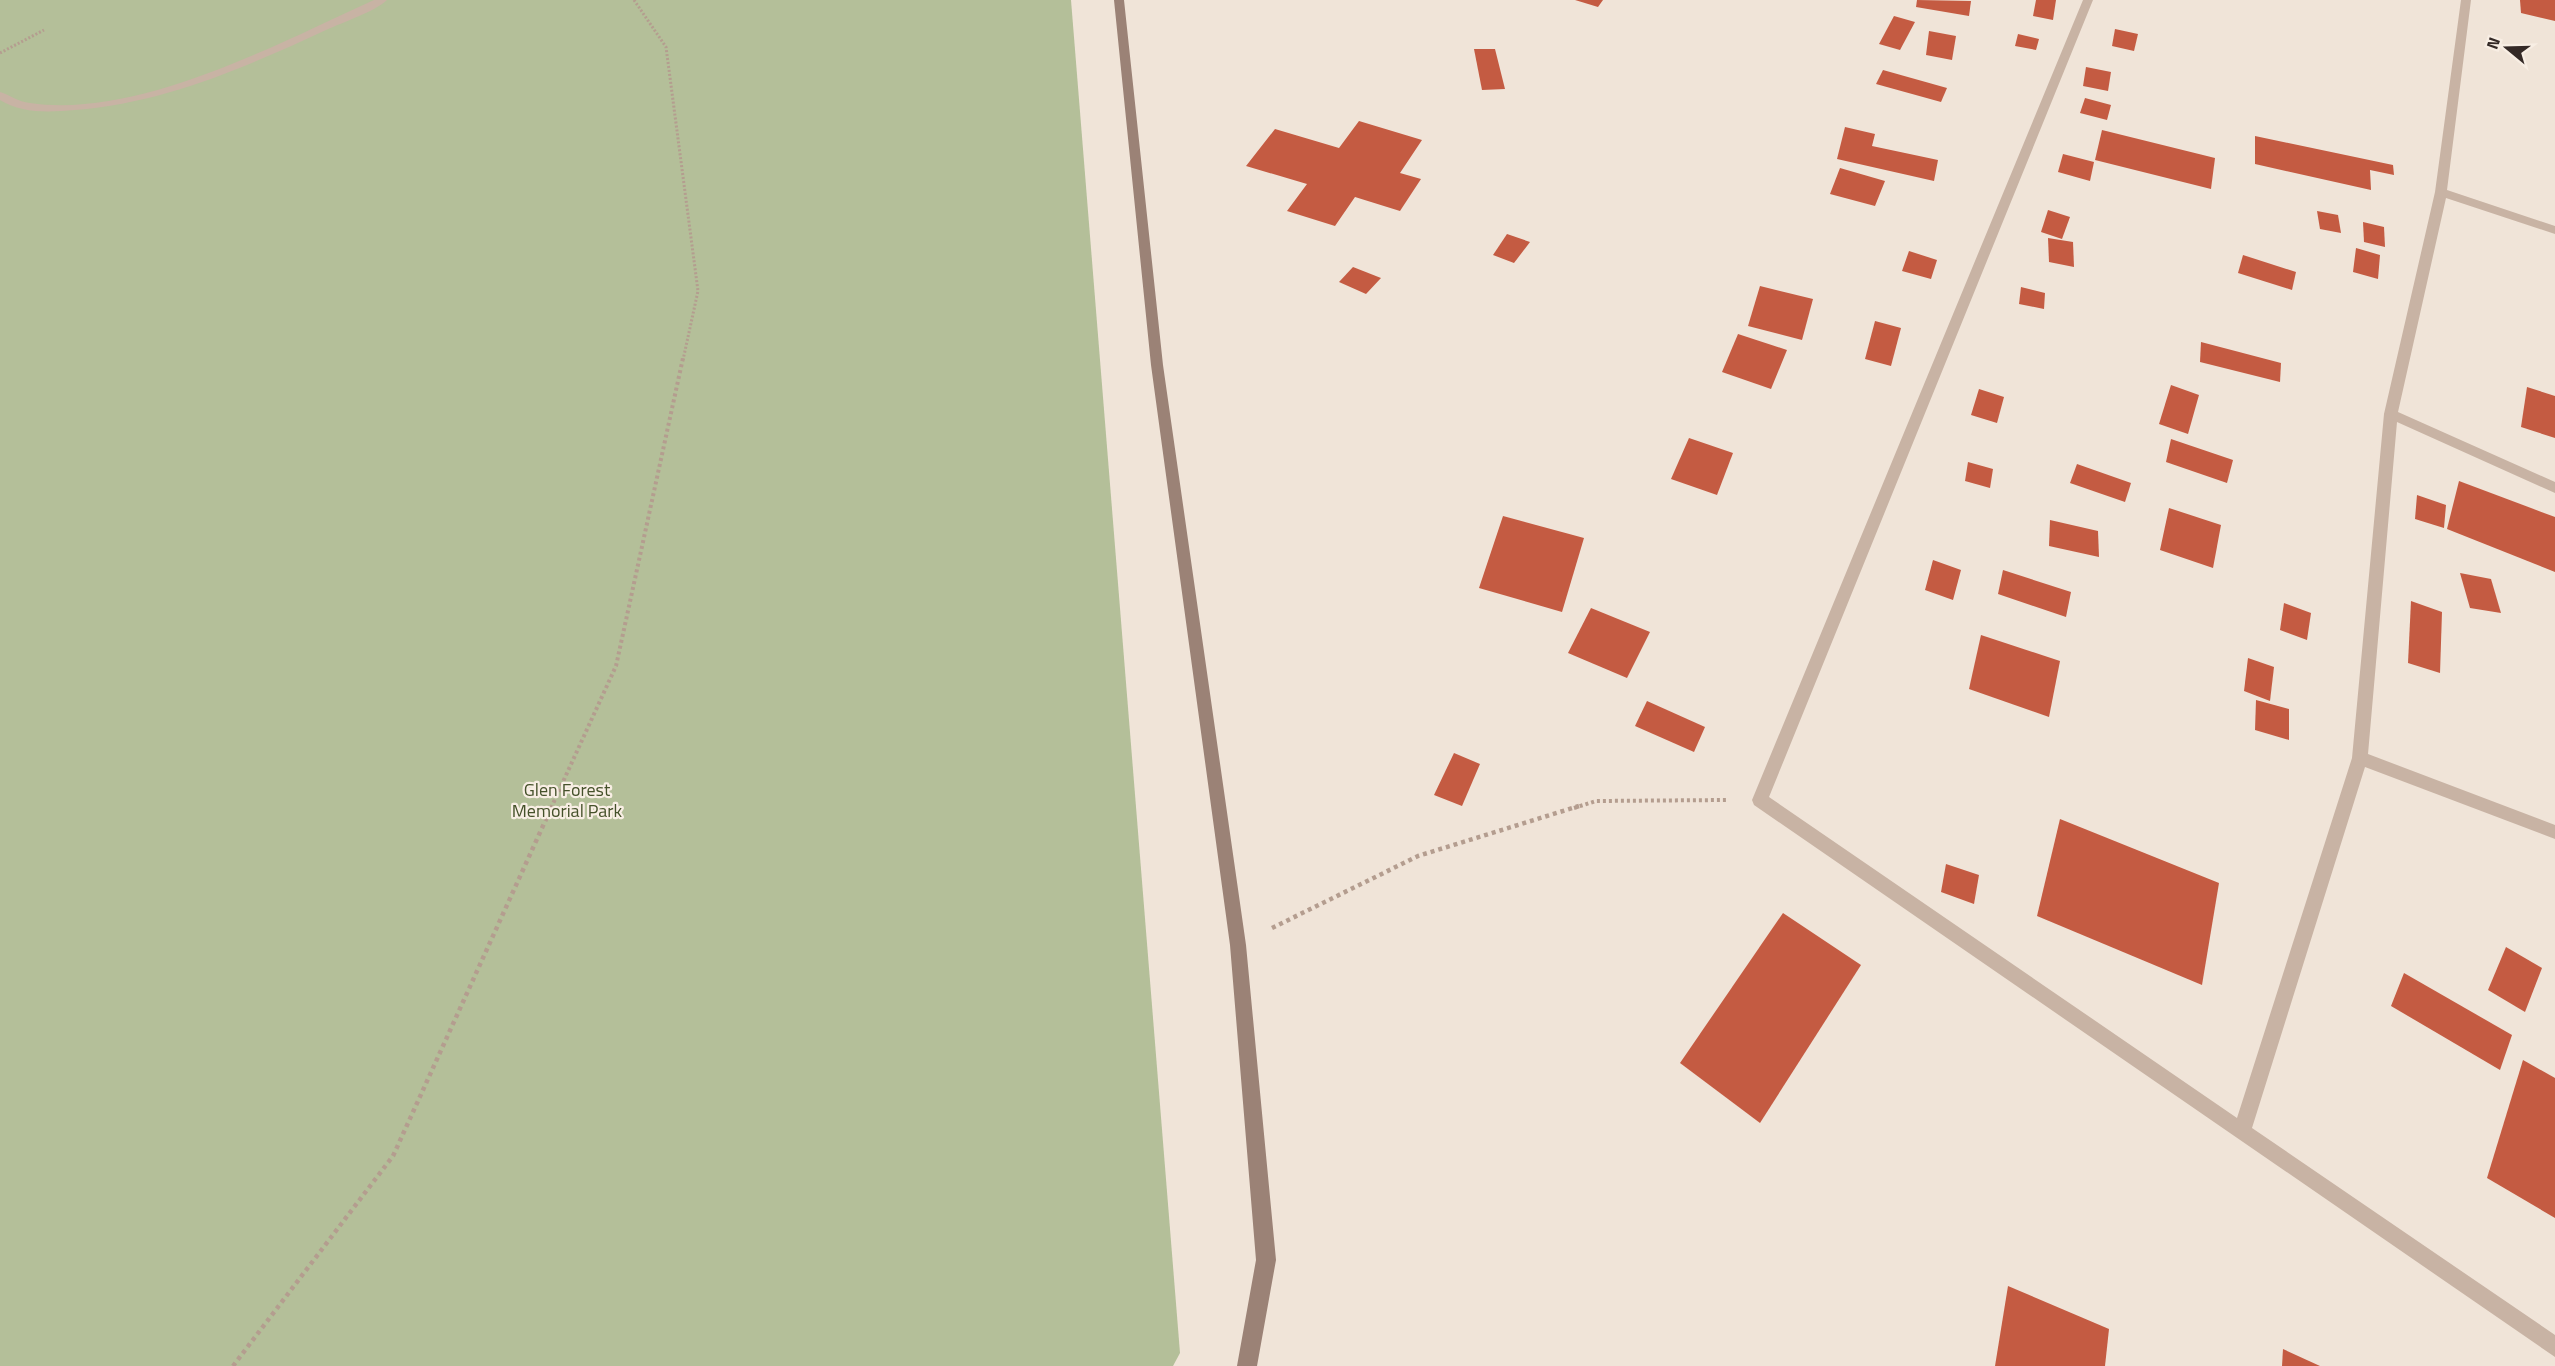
<svg xmlns="http://www.w3.org/2000/svg" width="2555" height="1366" font-family="'Titillium Web',sans-serif">
<rect width="100%" height="100%" fill="#f0e4d8"/>
<polygon fill="#b4bf99" points="0,0 1071,0 1180,1353 1173,1366 0,1366"/>
<g fill="#c45b42">
<polygon points="1575,0 1603,0 1598,7"/>
<polygon points="1917,0 1971,1 1969,16 1916,7"/>
<polygon points="2036,0 2056,0 2053,20 2033,16"/>
<polygon points="2520,0 2555,0 2555,21 2521,13"/>
<polygon points="1894,16 1915,22 1900,50 1879,44"/>
<polygon points="2115,29 2138,34 2134,51 2112,46"/>
<polygon points="1929,31 1956,36 1952,60 1926,55"/>
<polygon points="2018,34 2039,39 2036,50 2015,46"/>
<polygon points="1474,49 1495,49 1505,89 1482,90"/>
<polygon points="2086,67 2111,72 2108,91 2083,86"/>
<polygon points="1883,70 1947,88 1941,102 1876,84"/>
<polygon points="2085,98 2111,105 2107,120 2080,113"/>
<polygon points="1359,121 1422,140 1400,173 1421,179 1400,211 1355,197 1335,226 1287,211 1307,184 1246,166 1275,129 1339,148"/>
<polygon points="1845,127 1875,134 1872,146 1938,160 1934,181 1837,159"/>
<polygon points="2102,130 2215,158 2211,189 2095,160"/>
<polygon points="2255,136 2393,165 2394,175 2370,170 2371,190 2255,164"/>
<polygon points="2063,154 2094,162 2090,181 2058,172"/>
<polygon points="1840,168 1885,181 1875,206 1830,194"/>
<polygon points="2048,210 2070,217 2062,239 2041,232"/>
<polygon points="2317,211 2338,215 2341,233 2320,229"/>
<polygon points="2363,222 2384,227 2385,247 2364,242"/>
<polygon points="1507,234 1530,242 1514,263 1493,255"/>
<polygon points="2048,238 2073,242 2074,267 2049,262"/>
<polygon points="2356,248 2380,255 2378,279 2353,272"/>
<polygon points="1909,251 1937,260 1931,279 1902,271"/>
<polygon points="2243,255 2296,272 2292,290 2238,273"/>
<polygon points="1353,267 1381,278 1366,294 1339,282"/>
<polygon points="1760,286 1813,299 1802,340 1748,326"/>
<polygon points="2021,287 2045,293 2044,309 2019,304"/>
<polygon points="1875,321 1901,328 1891,366 1865,359"/>
<polygon points="1738,334 1787,350 1771,389 1722,372"/>
<polygon points="2201,342 2281,363 2280,382 2200,362"/>
<polygon points="2171,385 2199,395 2188,434 2159,424"/>
<polygon points="2527,387 2555,396 2555,438 2521,427"/>
<polygon points="1979,389 2004,397 1997,423 1971,415"/>
<polygon points="1689,438 1733,453 1717,495 1671,479"/>
<polygon points="2171,439 2233,460 2227,483 2166,462"/>
<polygon points="1968,462 1993,469 1990,488 1965,481"/>
<polygon points="2077,464 2131,483 2125,502 2070,483"/>
<polygon points="2459,481 2555,517 2555,572 2447,529"/>
<polygon points="2417,495 2446,505 2444,528 2415,519"/>
<polygon points="2169,508 2221,525 2213,568 2160,550"/>
<polygon points="1503,516 1584,538 1562,612 1479,588"/>
<polygon points="2050,520 2098,531 2099,557 2049,546"/>
<polygon points="1933,560 1961,570 1953,600 1925,590"/>
<polygon points="2003,570 2071,592 2066,617 1998,594"/>
<polygon points="2460,573 2491,579 2501,613 2470,608"/>
<polygon points="2411,601 2442,612 2440,673 2408,663"/>
<polygon points="2284,603 2311,613 2307,640 2280,630"/>
<polygon points="1591,608 1650,632 1627,678 1568,653"/>
<polygon points="1981,635 2060,661 2049,717 1969,689"/>
<polygon points="2248,658 2274,667 2270,701 2244,691"/>
<polygon points="2256,700 2289,709 2289,740 2255,730"/>
<polygon points="1647,701 1705,727 1694,752 1635,726"/>
<polygon points="1454,753 1480,764 1462,806 1434,795"/>
<polygon points="2060,819 2219,883 2202,985 2037,916"/>
<polygon points="1946,864 1979,875 1974,904 1941,892"/>
<polygon points="1783,913 1861,965 1760,1123 1680,1063"/>
<polygon points="2506,947 2542,968 2525,1012 2488,990"/>
<polygon points="2404,973 2512,1035 2500,1070 2391,1006"/>
<polygon points="2523,1060 2555,1078 2555,1218 2487,1178"/>
<polygon points="2008,1286 2109,1329 2105,1366 1995,1366"/>
<polygon points="2283,1349 2320,1366 2282,1366"/>
</g>
<g fill="none" stroke-linecap="round" stroke-linejoin="round">
<g stroke="#b49d8f" stroke-width="3" stroke-dasharray="2 2" stroke-linecap="butt">
<polyline points="634,0 666,47 698,291 683,360"/>
<polyline points="0,53 44,30"/>
</g>
<g stroke="#b49d8f" stroke-width="4" stroke-dasharray="3 3" stroke-linecap="butt">
<polyline points="551,808 616,666 683,358"/>
<polyline points="1574,808 1596,801 1726,800"/>
</g>
<g stroke="#b49d8f" stroke-width="4.5" stroke-dasharray="4 4" stroke-linecap="butt">
<polyline points="1272,928 1418,856 1579,806"/>
<polyline points="233,1366 393,1156 552,806"/>
</g>
<path fill="#c8b3a4" fill-rule="evenodd" d="M374,0H387C374,12 343,22 326,30C246,67 165,103 75,110C50,112 22,114 0,100V92C10,95 18,102 30,103C138,119 277,44 374,0Z"/>
<polygon fill="#c8b3a4" fill-rule="evenodd" points="2083,0 2093,0 1769,797 2237,1118 2352,758 2384,414 2435,192 2461,0 2471,0 2447,190 2555,226 2555,234 2446,198 2398,412 2555,482 2555,493 2397,422 2368,754 2555,825 2555,839 2365,767 2252,1128 2555,1335 2555,1357 1754,805 1752,800"/>
<polygon fill="#9b8276" fill-rule="evenodd" points="1114,0 1124,0 1163,365 1246,945 1276,1260 1257,1366 1237,1366 1256,1260 1230,945 1151,365"/>
</g>
<g text-anchor="middle" dominant-baseline="central" stroke-width="4.5" stroke-linejoin="round" paint-order="stroke">
<g font-size="18" fill="#45512a" stroke="#f8eee4">
<text x="567" y="789">Glen Forest<tspan x="567" dy="21">Memorial Park</tspan></text>
</g>
</g>
<g transform="translate(2507 48) rotate(289)" stroke="#f8eee4" stroke-width="4.5" paint-order="stroke">
<path d="M0-4.5L10 22L0 15L-10 22Z" fill="#342926"/>
<text y="-9" font-size="16" font-weight="bold" text-anchor="middle" fill="#342926">N</text>
</g>
</svg>
